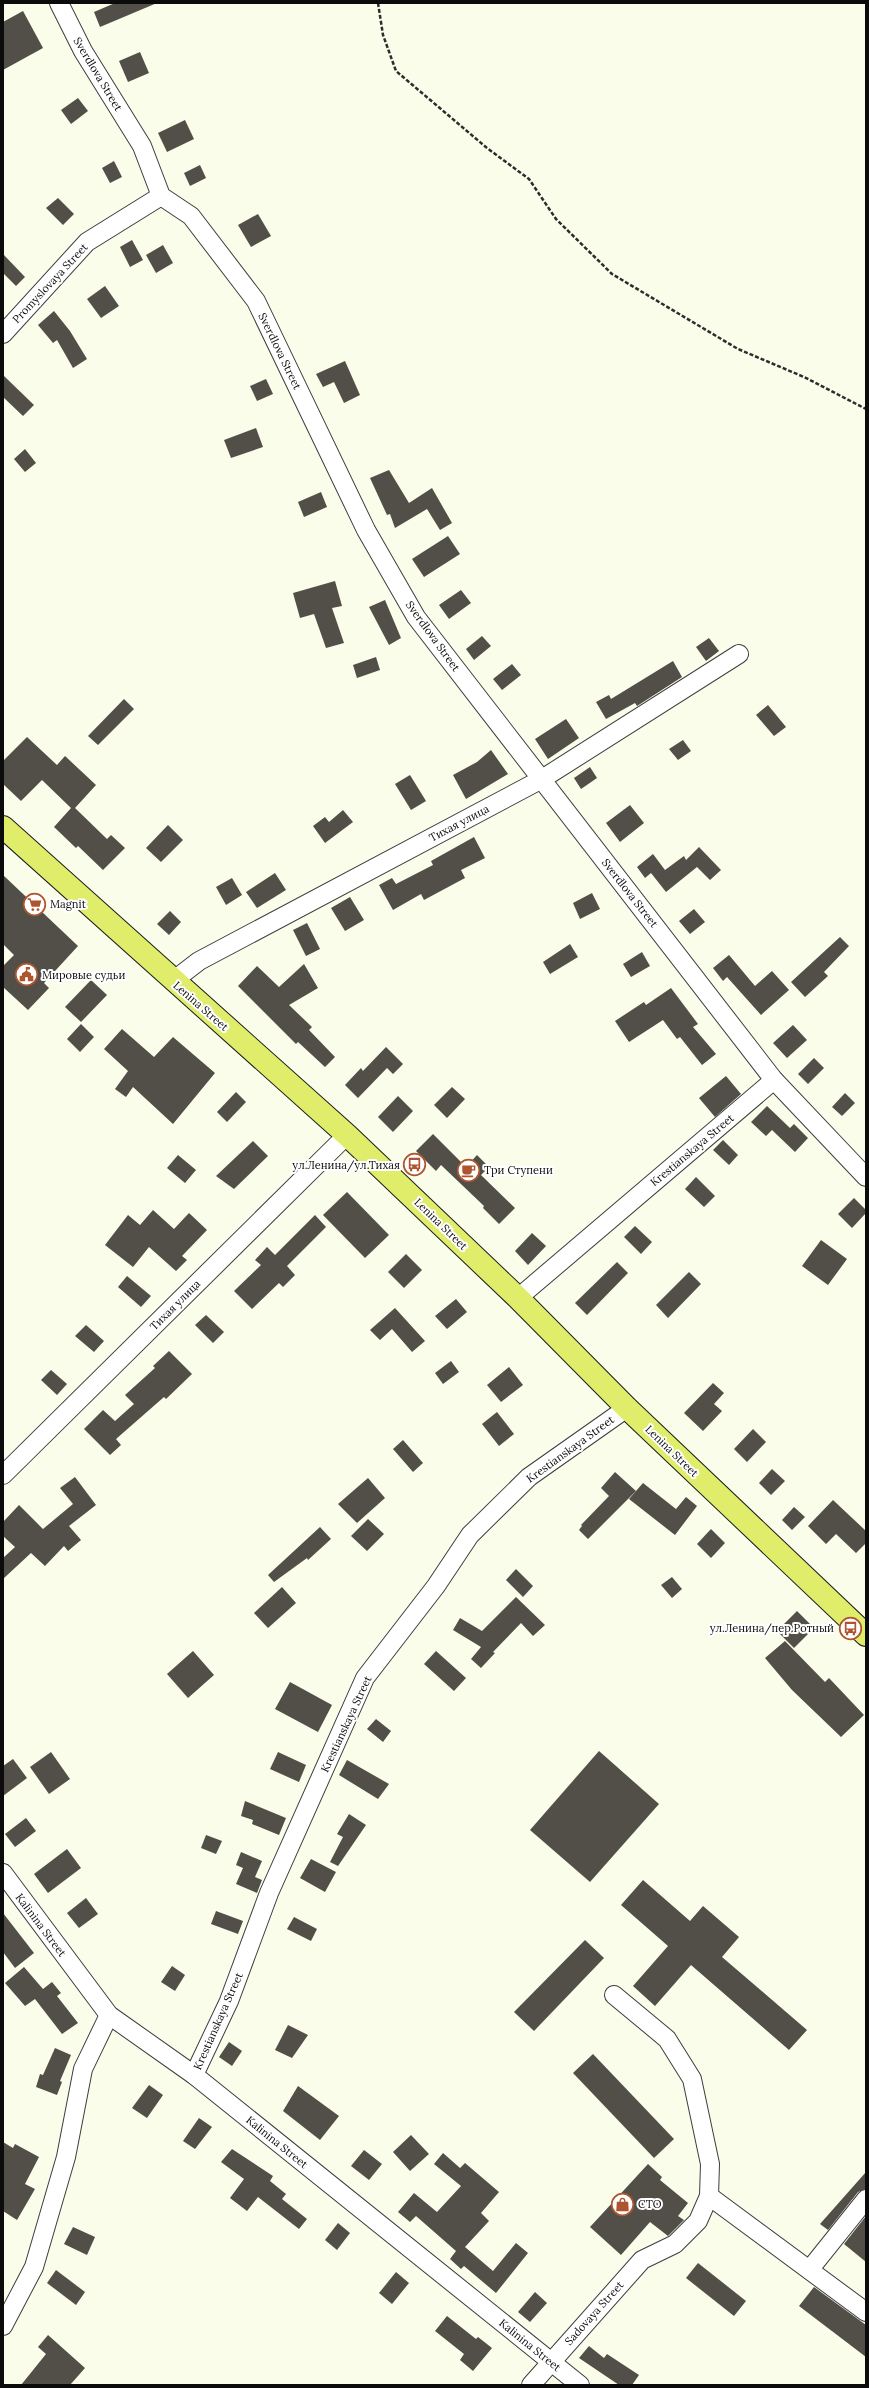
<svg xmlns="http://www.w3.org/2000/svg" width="869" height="2388" font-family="Lora,serif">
<rect width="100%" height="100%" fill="#fafdea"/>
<g fill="#524f48">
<polygon points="115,3 157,3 100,27 94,12"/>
<polygon points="23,11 43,48 3,70 3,22"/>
<polygon points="140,52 149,73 128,82 119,61"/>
<polygon points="78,98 88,111 71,124 61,110"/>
<polygon points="185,120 194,139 167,152 158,133"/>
<polygon points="114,161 122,177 110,183 102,168"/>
<polygon points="200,165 206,178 190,186 184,173"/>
<polygon points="58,198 74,214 63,225 46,208"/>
<polygon points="258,214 271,236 251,247 238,225"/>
<polygon points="132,240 143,260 130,267 120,247"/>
<polygon points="163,245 173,263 156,273 146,255"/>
<polygon points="3,254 25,277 16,286 3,273"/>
<polygon points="105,286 119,306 101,318 87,299"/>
<polygon points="54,311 70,331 87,359 73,368 57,340 53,343 38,325"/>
<polygon points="345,361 360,395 344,403 334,382 323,387 316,374"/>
<polygon points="3,375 34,405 23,416 3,397"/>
<polygon points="266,379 273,394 257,401 250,386"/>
<polygon points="256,428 263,447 231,458 224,440"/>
<polygon points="25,449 36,463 25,472 14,459"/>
<polygon points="389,470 409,503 432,488 452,523 440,530 427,509 395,528 390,514 387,515 370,478"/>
<polygon points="321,492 327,507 304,517 298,502"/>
<polygon points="448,536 460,554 424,577 412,559"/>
<polygon points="335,581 342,606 332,608 344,643 326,648 314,614 300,618 293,593"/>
<polygon points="461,590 471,603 449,619 439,605"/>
<polygon points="385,600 401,638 389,645 369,607"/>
<polygon points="482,636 491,646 474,660 466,649"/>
<polygon points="709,638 719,651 706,661 696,647"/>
<polygon points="376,657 380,670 357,678 353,665"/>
<polygon points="673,661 682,677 637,706 635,703 606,719 596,702 609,695 611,699"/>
<polygon points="512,664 521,675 502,690 493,679"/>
<polygon points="124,699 134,709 98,745 88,736"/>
<polygon points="768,705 786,727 774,736 756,715"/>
<polygon points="566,719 579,738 548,759 535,739"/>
<polygon points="27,737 57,765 65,756 96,785 75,808 107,839 111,835 125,848 103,870 78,846 76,848 54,827 71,808 42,780 21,801 3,784 3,761"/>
<polygon points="683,740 691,751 678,760 669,749"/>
<polygon points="491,750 508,774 466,799 453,775 477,762"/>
<polygon points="590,767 597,778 581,789 574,778"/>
<polygon points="410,775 426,801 411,810 395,784"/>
<polygon points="630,805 644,823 620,842 606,823"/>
<polygon points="343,810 353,822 325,843 313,826 325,817 329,822"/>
<polygon points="168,825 183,840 161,862 146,848"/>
<polygon points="474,837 485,858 461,870 465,878 424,900 421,894 393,910 379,885 392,878 396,884 433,865 431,861"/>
<polygon points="699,847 721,870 710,880 697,867 666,892 651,873 645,878 637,867 653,854 665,870 684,856 686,860"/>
<polygon points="275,873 286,890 257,908 246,892"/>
<polygon points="3,875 78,946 44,983 49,988 28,1010 3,987 3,966 14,955 3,944"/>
<polygon points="232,878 242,895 226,905 216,887"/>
<polygon points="592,893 600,909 580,919 573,903"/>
<polygon points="350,897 364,920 345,931 331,908"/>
<polygon points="694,909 705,922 690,934 679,921"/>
<polygon points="170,911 181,922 169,935 157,924"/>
<polygon points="307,923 320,949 306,956 293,930"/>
<polygon points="840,937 849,946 824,972 828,976 805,997 791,982"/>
<polygon points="570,944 578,957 550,974 543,962"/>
<polygon points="642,952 650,966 631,977 623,964"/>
<polygon points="729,955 755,986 772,971 789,990 761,1015 727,977 723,981 713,968"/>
<polygon points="304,964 318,988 289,1005 312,1027 309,1030 335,1057 325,1067 298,1042 296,1044 238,986 257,966 279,987"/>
<polygon points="91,980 107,995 81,1022 65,1007"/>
<polygon points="671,988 698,1024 693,1027 716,1054 702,1065 680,1037 677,1039 663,1020 629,1042 615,1021 644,1002 646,1005"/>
<polygon points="81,1024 94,1037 80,1052 67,1039"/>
<polygon points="793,1025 807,1040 787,1058 773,1043"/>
<polygon points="122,1029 154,1057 173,1037 215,1073 173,1124 133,1087 126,1097 115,1089 128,1071 104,1049"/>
<polygon points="386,1047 403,1064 393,1074 387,1068 358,1098 345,1085 361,1068 363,1071"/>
<polygon points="814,1058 824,1068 808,1084 798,1074"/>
<polygon points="726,1076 741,1094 715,1117 699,1098"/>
<polygon points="452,1087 465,1099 447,1118 434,1105"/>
<polygon points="236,1092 246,1102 227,1122 217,1112"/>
<polygon points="845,1093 855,1103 842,1116 832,1107"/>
<polygon points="398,1096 413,1111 393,1132 378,1117"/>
<polygon points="767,1106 790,1128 794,1124 808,1138 795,1152 772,1130 766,1136 751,1122"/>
<polygon points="433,1134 466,1167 477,1155 489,1167 481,1175 515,1208 499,1224 483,1208 484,1206 441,1165 436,1171 416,1151"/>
<polygon points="723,1140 738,1155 729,1165 713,1150"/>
<polygon points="253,1141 268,1156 234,1189 216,1176"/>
<polygon points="178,1155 196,1170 185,1183 167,1168"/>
<polygon points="696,1177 715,1196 704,1207 685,1189"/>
<polygon points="347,1192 389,1235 365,1258 323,1215"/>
<polygon points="854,1198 866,1210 866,1213 852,1228 838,1214"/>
<polygon points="153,1210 174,1229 189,1213 207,1230 182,1256 187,1260 176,1271 149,1247 133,1267 105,1245 128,1215 140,1225"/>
<polygon points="315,1215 326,1227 287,1266 295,1275 283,1287 279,1283 252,1309 234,1291 261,1265 255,1260 267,1247 275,1255"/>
<polygon points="635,1226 652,1242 641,1254 624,1237"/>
<polygon points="532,1233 546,1246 528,1265 515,1251"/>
<polygon points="821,1240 847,1259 828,1285 802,1266"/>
<polygon points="406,1254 422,1270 404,1288 388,1272"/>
<polygon points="617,1262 628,1273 587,1315 575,1303"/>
<polygon points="689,1272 701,1284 668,1318 656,1305"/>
<polygon points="127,1276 151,1296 141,1307 118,1287"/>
<polygon points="456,1299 467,1312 447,1329 435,1316"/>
<polygon points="395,1308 425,1341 412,1352 392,1329 380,1340 370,1330"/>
<polygon points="206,1315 224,1332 213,1343 195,1325"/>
<polygon points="86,1325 104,1341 94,1352 75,1336"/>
<polygon points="169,1351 192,1374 166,1399 164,1397 116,1439 121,1445 110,1455 84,1429 103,1410 115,1421 134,1404 125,1395 155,1368 153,1366"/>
<polygon points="451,1361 459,1372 443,1384 435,1373"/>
<polygon points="509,1367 523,1385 501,1402 487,1385"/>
<polygon points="51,1370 67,1384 57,1395 41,1380"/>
<polygon points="713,1383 724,1393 714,1404 722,1411 703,1431 684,1413"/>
<polygon points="497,1412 514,1434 499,1446 482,1424"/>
<polygon points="753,1429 766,1442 747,1462 734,1449"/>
<polygon points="403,1440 423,1463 413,1472 393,1449"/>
<polygon points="772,1469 785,1481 771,1495 759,1483"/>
<polygon points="615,1472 636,1491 588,1539 579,1530 582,1526 581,1525 609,1496 601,1488"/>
<polygon points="75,1477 96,1505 69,1526 81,1540 68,1551 64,1546 45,1566 31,1553 3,1579 3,1558 15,1547 3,1536 3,1522 19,1505 43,1529 73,1504 60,1488"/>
<polygon points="368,1478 385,1498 357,1523 338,1504"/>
<polygon points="643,1483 676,1509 686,1497 697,1506 675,1535 629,1499"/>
<polygon points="833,1500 866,1531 866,1543 856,1553 836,1534 826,1544 808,1526"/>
<polygon points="794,1507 805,1517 792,1530 782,1520"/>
<polygon points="368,1519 384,1534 367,1551 351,1536"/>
<polygon points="320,1527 331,1539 308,1560 307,1558 274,1582 268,1575"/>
<polygon points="711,1529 725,1543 711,1558 697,1544"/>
<polygon points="516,1569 533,1586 523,1597 506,1580"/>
<polygon points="672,1577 682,1589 672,1598 661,1585"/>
<polygon points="282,1587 296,1603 268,1628 254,1613"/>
<polygon points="516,1597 545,1625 533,1636 521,1623 493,1652 495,1653 481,1668 471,1659 481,1647 453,1630 460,1618 482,1631"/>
<polygon points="797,1611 814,1628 794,1648 777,1631"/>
<polygon points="785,1641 825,1682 829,1678 864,1715 841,1737 792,1690 765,1658"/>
<polygon points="193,1651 214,1675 188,1698 167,1674"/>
<polygon points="436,1651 466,1678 454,1691 424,1664"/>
<polygon points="290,1682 332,1705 318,1732 275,1709"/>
<polygon points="376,1719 391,1731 383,1742 367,1729"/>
<polygon points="599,1751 659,1804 590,1882 530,1830"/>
<polygon points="51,1752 70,1779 49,1794 30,1767"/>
<polygon points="278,1752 306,1765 299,1782 270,1769"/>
<polygon points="13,1759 27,1778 3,1796 3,1766"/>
<polygon points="347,1760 389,1784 378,1799 339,1775"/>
<polygon points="245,1801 286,1818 279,1835 252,1824 253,1820 241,1816"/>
<polygon points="349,1814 366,1825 338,1866 330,1862 343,1837 337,1834"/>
<polygon points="26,1818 36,1831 15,1847 5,1834"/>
<polygon points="206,1835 222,1841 216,1854 201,1848"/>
<polygon points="67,1849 81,1868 48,1893 34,1874"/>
<polygon points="241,1852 262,1861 255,1877 262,1880 257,1893 236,1884 243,1868 236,1865"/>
<polygon points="311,1859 336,1872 325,1892 300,1878"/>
<polygon points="643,1880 690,1921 703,1906 739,1937 722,1957 807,2030 789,2050 691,1965 655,2006 633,1986 668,1946 621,1905"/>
<polygon points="86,1898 98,1914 79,1928 67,1913"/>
<polygon points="216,1911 243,1921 238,1934 211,1924"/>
<polygon points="3,1913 34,1953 15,1968 3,1952"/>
<polygon points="294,1917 317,1929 311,1941 287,1929"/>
<polygon points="585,1940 604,1958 534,2031 514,2012"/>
<polygon points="172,1966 185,1975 175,1991 161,1982"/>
<polygon points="24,1967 43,1989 52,1982 61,1993 57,1996 78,2023 62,2034 35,1999 25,2006 5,1983"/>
<polygon points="288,2025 308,2035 292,2058 275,2050"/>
<polygon points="229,2042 242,2051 232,2066 219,2057"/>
<polygon points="55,2048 71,2055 60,2081 62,2082 57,2095 36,2087 40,2074 43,2075"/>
<polygon points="593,2054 674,2139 654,2158 573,2073"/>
<polygon points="149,2085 163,2095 147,2118 132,2108"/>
<polygon points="298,2086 339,2116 320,2140 283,2111"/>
<polygon points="199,2118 212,2127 195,2149 183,2141"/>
<polygon points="411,2135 429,2154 410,2171 393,2152"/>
<polygon points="3,2142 13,2148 15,2144 39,2157 25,2184 35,2189 17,2220 3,2211"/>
<polygon points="232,2149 273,2176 270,2181 286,2194 282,2199 307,2219 299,2229 258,2197 247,2211 230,2198 244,2179 221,2162"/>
<polygon points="364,2150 382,2164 369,2180 351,2166"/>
<polygon points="443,2153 460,2168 465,2163 499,2192 481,2213 489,2221 465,2247 493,2271 516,2243 528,2253 496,2293 464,2266 461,2269 450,2259 456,2251 416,2216 410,2222 398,2212 414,2193 437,2212 461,2186 434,2164"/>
<polygon points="648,2164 662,2177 660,2180 688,2203 678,2216 684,2220 668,2236 650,2222 621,2255 590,2227"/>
<polygon points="866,2172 866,2189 858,2192 828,2230 820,2224"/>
<polygon points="866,2216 866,2262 844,2244"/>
<polygon points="338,2223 350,2233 337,2250 325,2240"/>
<polygon points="73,2227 95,2237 87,2255 64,2244"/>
<polygon points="698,2263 746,2301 734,2316 686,2278"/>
<polygon points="56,2270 85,2292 76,2305 47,2283"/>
<polygon points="396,2272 409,2283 392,2304 379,2293"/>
<polygon points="814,2287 866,2325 866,2357 799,2306"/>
<polygon points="535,2292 547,2303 530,2322 518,2312"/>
<polygon points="447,2316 476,2339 478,2337 492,2348 473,2371 460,2360 464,2354 435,2331"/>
<polygon points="48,2335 85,2368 70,2385 21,2385 46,2354 38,2347"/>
<polygon points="589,2346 604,2358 607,2354 639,2375 632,2385 619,2385 579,2358"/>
</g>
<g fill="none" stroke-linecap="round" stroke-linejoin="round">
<defs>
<g id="minor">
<polyline points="59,3 83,51 142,146 161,196 191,216 256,301 366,530 416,617 774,1080 866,1177"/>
<polyline points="3,334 87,242 161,196"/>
<polyline points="173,981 199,961 542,779 739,654"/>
<polyline points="518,1298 774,1080"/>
<polyline points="3,1475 347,1135"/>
<polyline points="3,1873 109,2015 194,2075 580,2385"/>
<polyline points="194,2075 229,2001 269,1893 365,1678 436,1586 470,1535 529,1477 627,1408"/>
<polyline points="709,2196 866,2312"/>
<polyline points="810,2269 866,2199"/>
<polyline points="3,2326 34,2267 66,2157 83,2069 109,2015"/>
<polyline points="531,2385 642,2260 675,2244 698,2221 709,2196 710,2164 692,2079 667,2039 614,1995"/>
</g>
<polyline id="major" points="3,827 347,1135 518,1298 627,1408 866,1635"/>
</defs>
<use href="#minor" stroke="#3e3e3e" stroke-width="20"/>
<use href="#major" stroke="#1c1c1c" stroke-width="24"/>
<polyline stroke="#2d2d2d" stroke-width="2.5" stroke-dasharray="4 2" stroke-linecap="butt" points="378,3 383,35 396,71 487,148 529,179 556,219 612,274 738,349 804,377 866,409"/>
<use href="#minor" stroke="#fff" stroke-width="18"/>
<use href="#major" stroke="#dfed6b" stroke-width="22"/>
</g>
<defs>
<symbol id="supermarket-ring" viewBox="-11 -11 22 22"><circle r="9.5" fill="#fff" stroke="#ae5530" stroke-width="1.5"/><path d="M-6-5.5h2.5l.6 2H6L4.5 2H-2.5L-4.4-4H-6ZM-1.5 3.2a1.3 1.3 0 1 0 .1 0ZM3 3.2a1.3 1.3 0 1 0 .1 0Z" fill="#ae5530"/></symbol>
<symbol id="civic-ring" viewBox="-11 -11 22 22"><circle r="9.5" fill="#fff" stroke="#ae5530" stroke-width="1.5"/><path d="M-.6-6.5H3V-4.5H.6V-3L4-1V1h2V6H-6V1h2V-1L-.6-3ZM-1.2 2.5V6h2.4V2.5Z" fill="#ae5530"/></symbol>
<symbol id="bus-ring" viewBox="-11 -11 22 22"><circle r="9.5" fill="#fff" stroke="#ae5530" stroke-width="1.5"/><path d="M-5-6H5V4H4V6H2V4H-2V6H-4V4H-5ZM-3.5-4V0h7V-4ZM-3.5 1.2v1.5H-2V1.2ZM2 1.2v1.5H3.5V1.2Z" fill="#ae5530"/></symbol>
<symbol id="cafe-ring" viewBox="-11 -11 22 22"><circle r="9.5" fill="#fff" stroke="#ae5530" stroke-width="1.5"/><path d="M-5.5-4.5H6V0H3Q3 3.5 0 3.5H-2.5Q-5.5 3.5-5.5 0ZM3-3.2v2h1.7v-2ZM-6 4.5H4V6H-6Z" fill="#ae5530"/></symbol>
<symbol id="shop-ring" viewBox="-11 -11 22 22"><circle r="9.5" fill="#fff" stroke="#ae5530" stroke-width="1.5"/><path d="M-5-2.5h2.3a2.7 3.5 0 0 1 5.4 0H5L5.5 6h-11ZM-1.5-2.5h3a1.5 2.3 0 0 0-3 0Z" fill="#ae5530"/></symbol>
</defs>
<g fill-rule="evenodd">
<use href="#supermarket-ring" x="22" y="892" width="25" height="25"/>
<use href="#civic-ring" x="14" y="962" width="25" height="25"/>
<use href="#bus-ring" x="402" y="1152" width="25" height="25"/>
<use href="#cafe-ring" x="456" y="1158" width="25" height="25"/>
<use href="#bus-ring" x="838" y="1616" width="25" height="25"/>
<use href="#shop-ring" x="610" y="2192" width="25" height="25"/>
</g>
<g text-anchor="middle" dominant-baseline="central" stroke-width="4" stroke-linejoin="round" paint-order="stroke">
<g font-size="11" fill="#0b0b0b" stroke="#fff">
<text transform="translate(98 74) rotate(59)">Sverdlova Street</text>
<text transform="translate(50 283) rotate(-47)">Promyslovaya Street</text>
<text transform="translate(280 351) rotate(64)">Sverdlova Street</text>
<text transform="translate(433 636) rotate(54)">Sverdlova Street</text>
<text transform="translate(459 823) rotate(-28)">Тихая улица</text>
<text transform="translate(630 893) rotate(52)">Sverdlova Street</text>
<text transform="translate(201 1006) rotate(41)">Lenina Street</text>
<text transform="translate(692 1150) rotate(-40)">Krestianskaya Street</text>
<text transform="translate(441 1224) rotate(44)">Lenina Street</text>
<text transform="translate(175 1305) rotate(-45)">Тихая улица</text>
<text transform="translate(570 1449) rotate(-36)">Krestianskaya Street</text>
<text transform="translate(672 1451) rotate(44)">Lenina Street</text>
<text transform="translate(346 1724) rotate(-65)">Krestianskaya Street</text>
<text transform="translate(41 1925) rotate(53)">Kalinina Street</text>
<text transform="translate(218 2021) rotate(-66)">Krestianskaya Street</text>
<text transform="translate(277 2142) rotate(39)">Kalinina Street</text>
<text transform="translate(594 2313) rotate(-48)">Sadovaya Street</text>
<text transform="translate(530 2345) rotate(39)">Kalinina Street</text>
</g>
<g font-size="11" fill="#0b0b0b" stroke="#fff" text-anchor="start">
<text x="50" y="904">Magnit</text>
<text x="42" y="975">Мировые судьи</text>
<text x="400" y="1165" text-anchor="end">ул.Ленина/ул.Тихая</text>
<text x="484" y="1170">Три Ступени</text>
<text x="834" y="1628" text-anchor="end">ул.Ленина/пер.Ротный</text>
<text x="638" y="2204">СТО</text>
</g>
</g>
<rect width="869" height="2388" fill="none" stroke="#0b0b0b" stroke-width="8"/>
</svg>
